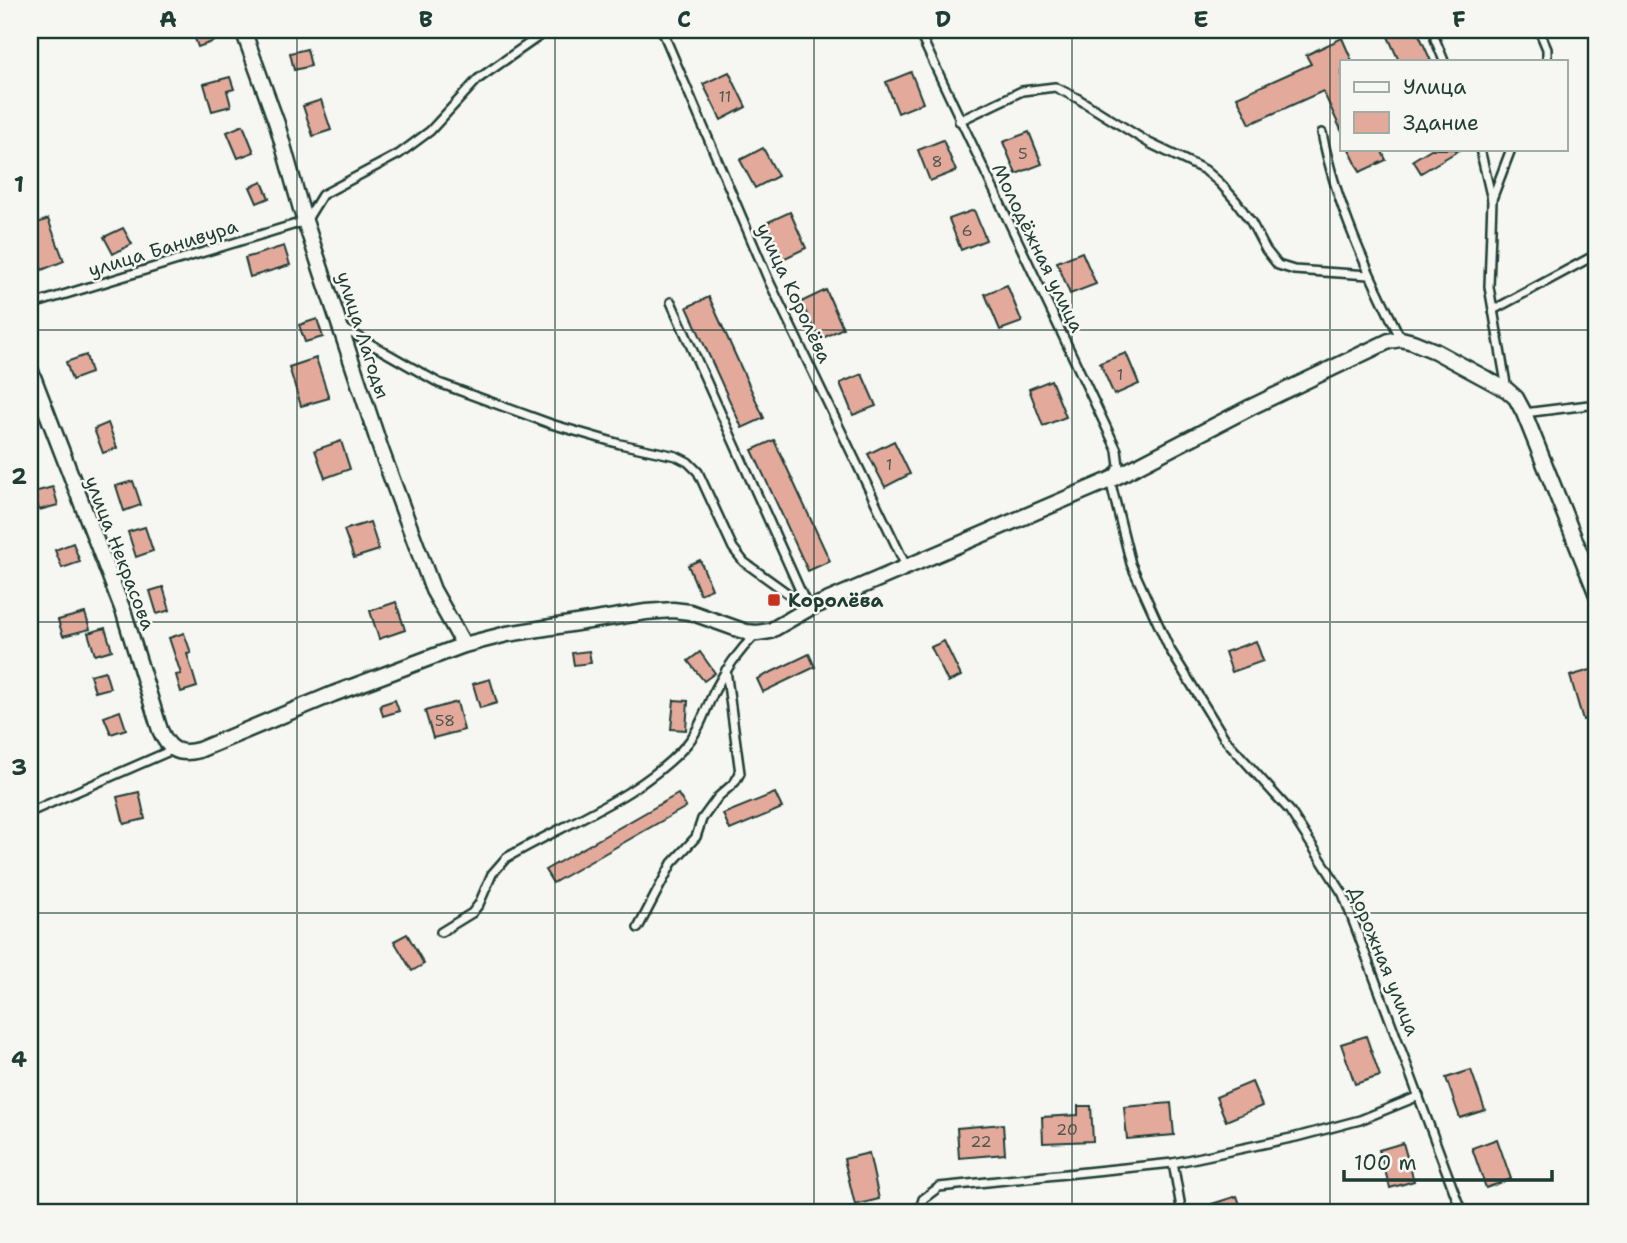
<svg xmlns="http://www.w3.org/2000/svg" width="1627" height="1243" font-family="'Shantell Sans',sans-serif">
<rect width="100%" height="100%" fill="#f6f6f2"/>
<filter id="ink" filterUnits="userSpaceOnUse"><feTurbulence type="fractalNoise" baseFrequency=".0143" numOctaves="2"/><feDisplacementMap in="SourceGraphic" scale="14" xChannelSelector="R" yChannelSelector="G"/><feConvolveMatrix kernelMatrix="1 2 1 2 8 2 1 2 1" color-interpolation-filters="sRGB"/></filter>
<g filter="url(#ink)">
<g fill="#e3aa9c" stroke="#1f3d34" stroke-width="2">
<polygon points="192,30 211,30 215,41 198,47"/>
<polygon points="1385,30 1417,30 1431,61 1399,61"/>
<polygon points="1342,38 1352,61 1342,61 1342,132 1323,91 1250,124 1237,97 1311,64 1306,55"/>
<polygon points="307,49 311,66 294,70 290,53"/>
<polygon points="729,72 746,107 721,120 703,84"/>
<polygon points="911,72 923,103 898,113 886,82"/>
<polygon points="230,77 234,89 227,91 231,106 212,111 204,84"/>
<polygon points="321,100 331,130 313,136 303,106"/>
<polygon points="243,125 254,152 238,158 227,132"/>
<polygon points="1029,132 1042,164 1016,174 1003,142"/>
<polygon points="943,140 956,171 930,181 918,150"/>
<polygon points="763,148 778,176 755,188 740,160"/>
<polygon points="1349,149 1381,149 1386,160 1360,172"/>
<polygon points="1431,149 1461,149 1421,173 1413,160"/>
<polygon points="262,182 269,198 257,203 250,187"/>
<polygon points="974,210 986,240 961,250 949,219"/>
<polygon points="790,212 806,248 783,259 766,223"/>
<polygon points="48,219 64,261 42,270 30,238 30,226"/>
<polygon points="123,228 132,244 113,254 104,237"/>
<polygon points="284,246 290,265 250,277 245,258"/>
<polygon points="1082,252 1096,284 1070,294 1057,262"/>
<polygon points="1007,285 1022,322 1000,330 985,294"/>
<polygon points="826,290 843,328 819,340 801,302"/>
<polygon points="709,297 764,418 742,428 687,307"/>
<polygon points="317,319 323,337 305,342 299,325"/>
<polygon points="1126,353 1139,384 1114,395 1100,363"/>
<polygon points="86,355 91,373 72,380 66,362"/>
<polygon points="316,358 329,398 301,406 289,367"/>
<polygon points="862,374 876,406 853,415 840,383"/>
<polygon points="1051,380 1066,417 1043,426 1029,389"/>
<polygon points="108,423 117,448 103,453 94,429"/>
<polygon points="774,440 830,561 808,571 752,450"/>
<polygon points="341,441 350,469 325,478 315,450"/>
<polygon points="894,441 910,474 885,487 868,454"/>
<polygon points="133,481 141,505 124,511 116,486"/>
<polygon points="53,487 58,505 39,510 34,492"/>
<polygon points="370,522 379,550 354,558 344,530"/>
<polygon points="145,527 153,551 136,557 128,532"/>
<polygon points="73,543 80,562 62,568 55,550"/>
<polygon points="700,560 712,589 700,594 688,565"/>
<polygon points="163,587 170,610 157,614 150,591"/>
<polygon points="396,602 405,630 379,639 370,611"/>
<polygon points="85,613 90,629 63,636 58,620"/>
<polygon points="105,628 112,650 95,655 88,633"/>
<polygon points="184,633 191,653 187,654 197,687 181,692 176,675 181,674 169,638"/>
<polygon points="944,641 961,676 948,682 931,647"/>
<polygon points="1256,641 1263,661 1232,672 1225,652"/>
<polygon points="589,651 591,663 574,665 572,653"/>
<polygon points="700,652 715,673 704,681 688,661"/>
<polygon points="809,654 815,667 763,692 757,679"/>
<polygon points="1597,668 1597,715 1583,720 1570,676"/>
<polygon points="105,671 110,688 95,692 90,675"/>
<polygon points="490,679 497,703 480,708 473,684"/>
<polygon points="395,700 399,711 383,716 380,705"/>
<polygon points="674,700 688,701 686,730 671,729"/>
<polygon points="457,702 464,730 433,738 425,711"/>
<polygon points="120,711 126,729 111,734 104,717"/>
<polygon points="139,792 145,819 124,824 117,797"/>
<polygon points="775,793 782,808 730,830 723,814"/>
<polygon points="678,794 686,807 553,883 545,870"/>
<polygon points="407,934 424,964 412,971 394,941"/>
<polygon points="1366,1036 1380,1076 1355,1084 1341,1044"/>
<polygon points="1471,1070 1485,1110 1460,1118 1446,1078"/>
<polygon points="1252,1082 1262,1106 1226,1121 1216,1097"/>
<polygon points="1171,1103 1174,1135 1127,1139 1124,1107"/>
<polygon points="1078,1106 1091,1106 1093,1141 1043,1143 1042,1117 1078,1115"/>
<polygon points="1003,1124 1005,1154 959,1158 957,1128"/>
<polygon points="1497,1139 1511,1179 1486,1188 1472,1148"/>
<polygon points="1403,1143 1414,1181 1390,1188 1379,1150"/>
<polygon points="869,1153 879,1199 855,1205 844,1159"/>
<polygon points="1237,1196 1243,1213 1215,1213 1212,1204"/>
</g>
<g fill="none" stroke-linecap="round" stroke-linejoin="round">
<defs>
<g id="lane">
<polyline points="662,30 769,281 906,566"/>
<polyline points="918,30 1117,450 1119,466 1110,480 1131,564 1169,648 1225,739 1290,811 1343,894 1462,1213"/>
<polyline points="1539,30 1547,49 1547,61"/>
<polyline points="1435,39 1444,61"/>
<polyline points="959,121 1022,91 1055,87 1077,98 1149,143 1205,170 1220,183 1236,201 1251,222 1266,250 1278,265 1294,270 1369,275"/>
<path d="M1322,133C1336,205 1368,273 1401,339"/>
<polyline points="1480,149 1492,200 1489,287 1507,389"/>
<polyline points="1492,199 1511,149"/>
<polyline points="671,302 808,608"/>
<polyline points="30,305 306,221 322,195 399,154 430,131 478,79 548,30"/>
<polyline points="1493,310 1597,254"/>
<polyline points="341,327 439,383 551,424 620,444 676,456 688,462 698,472 733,548 744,562 808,608"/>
<polyline points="1524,413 1597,404"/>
<polyline points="30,812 172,750"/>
<polyline points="638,928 672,863 696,837 702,819 718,797 735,782 740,773 726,670"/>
<path d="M441,932L472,913L479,904L492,874L506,858C567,822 641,797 688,743C701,728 706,707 715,690C726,668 739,651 756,634"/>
<polyline points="1173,1163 1182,1213"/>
<polyline points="919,1213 923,1199 939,1187 1173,1163 1296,1137 1360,1120 1419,1096"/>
</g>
<g id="street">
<polyline points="243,30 277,124 301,209 381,450 433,590 464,645"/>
<path d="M30,369L124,613L160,730C168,749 178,756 199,750L333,694L464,645L507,634L646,612L673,610L690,612L746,632L757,633L770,631L808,609L1110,480L1251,407L1389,341L1401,339L1413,342L1435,351L1507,390L1516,398L1524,413L1597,595"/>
</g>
</defs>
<use href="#lane" stroke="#1f3d34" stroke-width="12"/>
<use href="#street" stroke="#1f3d34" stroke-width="19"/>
<use href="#lane" stroke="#f6f6f2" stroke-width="7"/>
<use href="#street" stroke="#f6f6f2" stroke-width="14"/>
</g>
</g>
<path fill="none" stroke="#1f3d34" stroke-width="2" stroke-opacity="0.55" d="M297,30V1213M555,30V1213M814,30V1213M1072,30V1213M1330,30V1213M30,330H1597M30,622H1597M30,913H1597"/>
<rect fill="#c8321e" stroke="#f6f6f2" stroke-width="2.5" x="767" y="593" width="14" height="14" rx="3.5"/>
<g text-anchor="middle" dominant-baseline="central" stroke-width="5" stroke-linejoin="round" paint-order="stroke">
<g font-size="16" fill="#50584e">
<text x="725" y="96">11</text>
<text x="1023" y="153">5</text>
<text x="937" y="161">8</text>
<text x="967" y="230">6</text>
<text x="1120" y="374">1</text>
<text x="889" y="464">1</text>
<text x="445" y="720">58</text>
<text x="1067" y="1129">20</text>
<text x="981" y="1141">22</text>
</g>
<g font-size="19" fill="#1f3d34" stroke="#f6f6f2">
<text transform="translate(163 248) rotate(-17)">улица Банивура</text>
<text transform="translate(1038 248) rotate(64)">Молодёжная улица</text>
<text transform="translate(794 293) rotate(65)">улица Королёва</text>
<text transform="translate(363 335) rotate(72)">улица Лагоды</text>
<text transform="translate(120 553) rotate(69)">улица Некрасова</text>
<text transform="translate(1384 961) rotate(68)">Дорожная улица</text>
</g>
<g font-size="19" font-weight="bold" fill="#1f3d34" stroke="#f6f6f2" text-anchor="start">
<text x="788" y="600">Королёва</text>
</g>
</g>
<rect width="1627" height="1243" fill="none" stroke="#f6f6f2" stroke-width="77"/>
<rect x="1340" y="60" width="228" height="91" fill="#f6f6f2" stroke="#a0aca6" stroke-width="2"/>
<rect x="1354" y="82" width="35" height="10" fill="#f6f6f2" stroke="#a0aca6" stroke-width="2"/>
<text x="1403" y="94" font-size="21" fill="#1f3d34">Улица</text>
<rect x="1354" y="112" width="35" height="21" fill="#e3aa9c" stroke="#a0aca6" stroke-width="2"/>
<text x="1403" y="130" font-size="21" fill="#1f3d34">Здание</text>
<path d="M1344 1170v10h208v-10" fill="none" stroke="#1f3d34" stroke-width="3.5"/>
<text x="1354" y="1170" font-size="21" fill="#1f3d34" stroke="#f6f6f2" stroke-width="5" paint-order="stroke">100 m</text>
<rect x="38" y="38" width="1550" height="1166" fill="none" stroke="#1f3d34" stroke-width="2.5"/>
<g font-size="23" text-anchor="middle" font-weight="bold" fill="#1f3d34">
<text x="168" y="27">A</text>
<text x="426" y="27">B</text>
<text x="684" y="27">C</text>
<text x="943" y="27">D</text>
<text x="1201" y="27">E</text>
<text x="1459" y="27">F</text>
<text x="19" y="192">1</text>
<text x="19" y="484">2</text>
<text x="19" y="775">3</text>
<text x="19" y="1067">4</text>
</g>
</svg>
